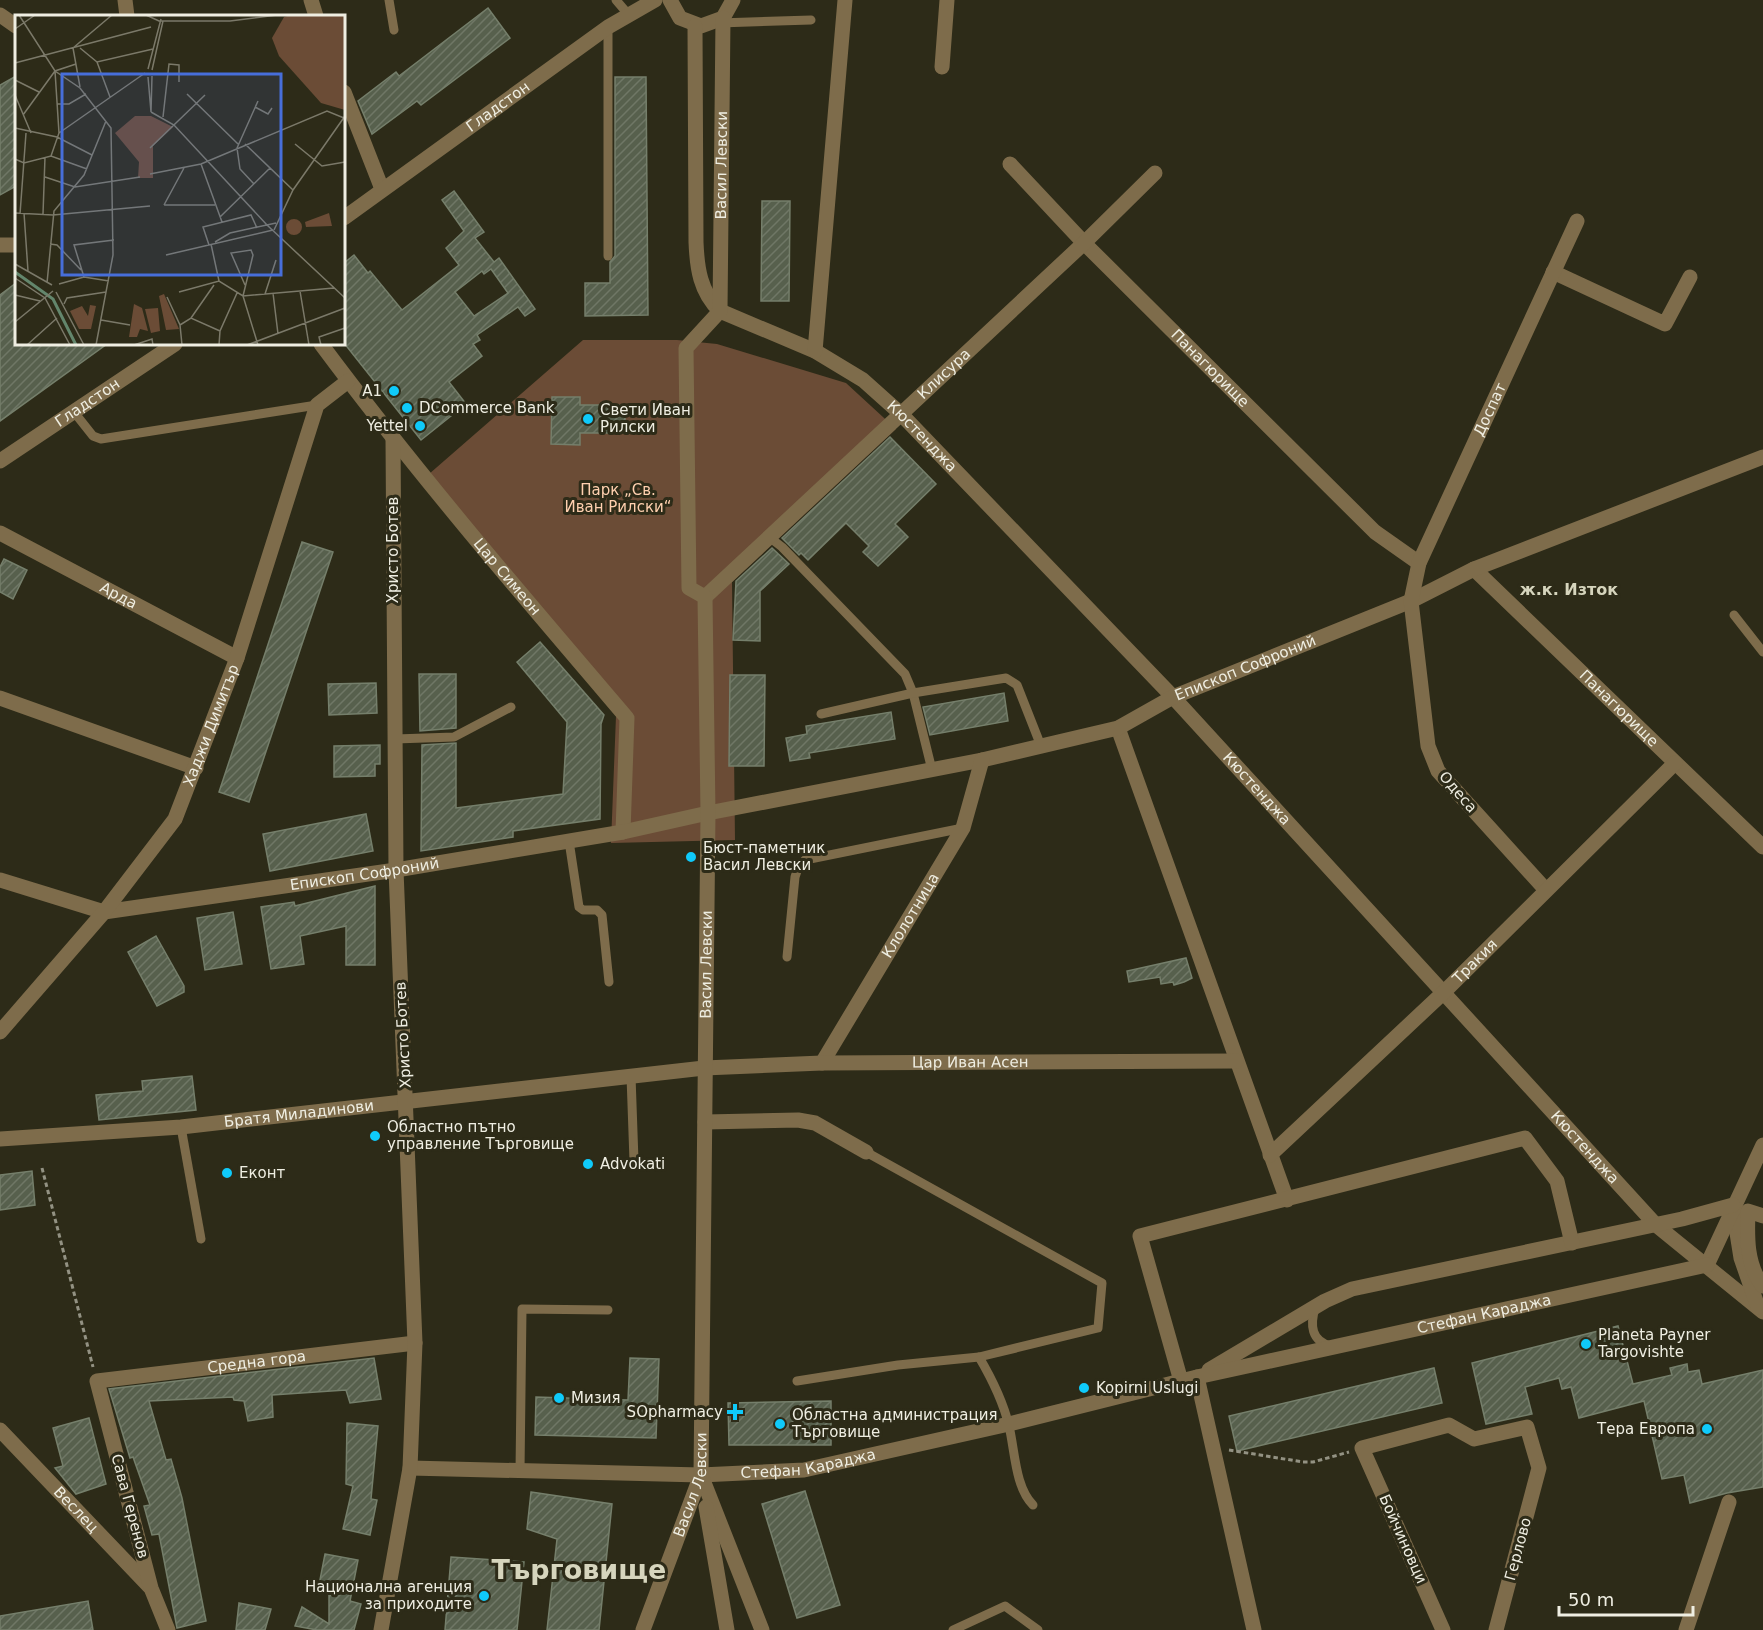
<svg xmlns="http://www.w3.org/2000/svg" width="1763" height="1630" font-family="'DejaVu Sans',sans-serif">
<defs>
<pattern id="building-hatch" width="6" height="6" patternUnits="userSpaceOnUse" patternTransform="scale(1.5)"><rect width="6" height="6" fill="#57604d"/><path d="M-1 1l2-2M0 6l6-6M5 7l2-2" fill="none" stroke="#6f7766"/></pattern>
</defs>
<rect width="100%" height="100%" fill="#2d2b18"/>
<polygon fill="#6b4c36" points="583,340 677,340 717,344 846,383 896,429 732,582 735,840 611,843 616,716 421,481"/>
<g fill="url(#building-hatch)" stroke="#757f6b" stroke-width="1.5" fill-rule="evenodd">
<polygon points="488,8 510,38 421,105 417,101 372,134 358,101 396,72 399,76"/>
<polygon points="16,76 16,186 0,195 0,85"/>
<polygon points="615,77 646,77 648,315 585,316 585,283 610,283 610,262 615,256"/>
<path d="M454,191L484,232L475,238L494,262L499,258L535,309L525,316L518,307L477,335L480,340L473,344L482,356L449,382L466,404L421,440L344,343V263L354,255L368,273L370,271L402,310L459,265L446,248L464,231L442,200ZM491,269L508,293L474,316L455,292L482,271L484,274Z"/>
<polygon points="762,201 790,201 789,301 761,301"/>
<polygon points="16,283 16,344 107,344 0,421 0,295"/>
<polygon points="552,397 580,397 580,405 625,405 625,433 580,433 580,445 551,444"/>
<polygon points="890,437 936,484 895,524 908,537 878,566 863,552 869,546 846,523 808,560 801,553 799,555 782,538"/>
<polygon points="302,542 333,552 249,802 219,792"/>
<polygon points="772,548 789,564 760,591 760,641 733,640 736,581"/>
<polygon points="4,559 27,570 13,599 0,592 0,567"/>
<polygon points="540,642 604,715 601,724 600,819 513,831 513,837 421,851 422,745 456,743 456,808 563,794 567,722 517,662"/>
<polygon points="419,674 456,674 456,728 420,731"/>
<polygon points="730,675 765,675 764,766 729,766"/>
<polygon points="376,683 377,713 329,715 328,684"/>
<polygon points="1004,693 1008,721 930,735 923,707"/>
<polygon points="891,712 895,739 809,753 810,758 790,761 786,738 807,734 806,726"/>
<polygon points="380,745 380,764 375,764 375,776 334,777 334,746"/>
<polygon points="366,814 373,851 270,871 263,834"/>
<polygon points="375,886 375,965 346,965 346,926 300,936 304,964 271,969 261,907 294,902 295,906"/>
<polygon points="233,912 242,964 205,970 197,918"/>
<polygon points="156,936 184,986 184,992 157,1006 128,952"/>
<polygon points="1186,958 1192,978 1184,982 1174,985 1173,982 1161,984 1160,977 1129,982 1127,971"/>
<polygon points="192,1076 196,1110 99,1120 96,1095 143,1091 142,1081"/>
<polygon points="32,1171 35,1205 0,1210 0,1175"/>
<polygon points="1618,1326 1633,1384 1672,1375 1670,1368 1687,1364 1688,1372 1699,1370 1702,1384 1763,1370 1763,1487 1727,1493 1690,1503 1684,1475 1662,1479 1644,1401 1579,1418 1571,1387 1562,1389 1559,1378 1525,1387 1532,1414 1486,1424 1472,1363"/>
<polygon points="374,1358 381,1399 350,1403 346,1390 272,1395 273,1417 248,1421 244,1401 234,1400 233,1397 149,1401 166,1460 171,1459 182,1498 206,1621 177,1628 159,1534 152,1535 144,1506 150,1505 133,1457 130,1458 109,1389"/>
<polygon points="630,1358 659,1359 656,1438 535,1435 536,1397 628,1400"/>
<polygon points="1434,1368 1442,1403 1237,1451 1229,1416"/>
<polygon points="831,1401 831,1445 729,1445 728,1403"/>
<polygon points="89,1418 106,1484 76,1494 55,1468 63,1466 53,1428"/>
<polygon points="347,1423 378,1426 371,1499 377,1500 370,1535 343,1529 353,1486 346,1484"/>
<polygon points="805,1491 840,1605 797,1618 762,1504"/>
<polygon points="531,1492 612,1504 599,1630 547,1630 557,1539 527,1529"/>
<polygon points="325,1554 358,1560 350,1601 361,1604 354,1630 317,1630 295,1626 302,1607 329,1624 329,1587 319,1585"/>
<polygon points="451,1557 524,1562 517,1630 445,1630"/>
<polygon points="88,1601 93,1630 0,1630 0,1616"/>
<polygon points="239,1603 271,1609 265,1630 236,1630"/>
</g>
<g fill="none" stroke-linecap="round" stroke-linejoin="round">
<g stroke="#939283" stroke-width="3" stroke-dasharray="4.5 3" stroke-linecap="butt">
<polyline points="42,1168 93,1367"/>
<polyline points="1229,1450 1303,1462 1313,1462 1349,1452"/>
</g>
<g stroke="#7e6c4b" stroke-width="9">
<polyline points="389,0 394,30"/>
<polyline points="616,0 628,14"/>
<polyline points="719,23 811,20"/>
<polyline points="608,27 608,256"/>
<polyline points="74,412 93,436 101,439 317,405"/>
<polyline points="769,537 782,547 905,674 913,693 932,770"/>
<polyline points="1734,615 1763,652"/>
<polyline points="821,714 913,693 1006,678 1017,685 1041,746"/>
<polyline points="395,739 454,737 511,707"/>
<polyline points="569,841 579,907 583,910 597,910 602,915 609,982"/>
<polyline points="787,957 795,877 798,868 805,860 963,828"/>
<polyline points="631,1076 634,1161"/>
<polyline points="181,1127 201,1239"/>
<path d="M1315,1308C1310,1325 1311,1341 1331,1346"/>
<path d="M979,1357C992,1379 1003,1401 1009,1426C1015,1451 1015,1487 1033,1505"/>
<polyline points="797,1381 898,1365 979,1357 1098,1328 1102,1283 866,1152"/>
<polyline points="520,1471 522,1309 608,1310"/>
<polyline points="953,1630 1005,1606 1038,1630"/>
</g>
<g stroke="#7e6c4b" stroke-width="15">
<polyline points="125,0 127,16"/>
<polyline points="311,0 316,16"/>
<polyline points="670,0 680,18 701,26 723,18 733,0"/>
<polyline points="0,15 16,26"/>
<path id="s1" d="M695,26L696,242C697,268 700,292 720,311L815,351L863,380L901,414L1173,697L1656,1225L1763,1312"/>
<polyline points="942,67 947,0"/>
<polyline points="344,92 382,189"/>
<path id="s2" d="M1010,164L1084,243L1375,532L1419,563"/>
<path id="s3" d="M344,218L608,27L655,0"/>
<polyline points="0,245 16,245"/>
<polyline points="1553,272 1665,324 1690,277"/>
<path id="s4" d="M321,344C417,473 522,595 627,718L623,832"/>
<polyline points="815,351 845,0"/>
<path id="s5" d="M0,461L175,344"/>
<path id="s6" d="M0,533L237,658"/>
<path id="s7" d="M1474,569L1763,847"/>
<path id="s8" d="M705,597L1084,243L1155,173"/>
<polyline points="0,698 196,768"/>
<polyline points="1118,728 1287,1200"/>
<path id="s9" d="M0,880L104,912L396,870L623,832L708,813L982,760L1118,728L1173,697L1411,601L1474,569L1763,457"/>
<path id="s10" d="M1545,889L1438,771L1428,746L1411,601L1419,563L1577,221"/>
<path id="s11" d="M0,1032L104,912L175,819L237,658L317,405L348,381"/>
<path id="s12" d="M822,1063L963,828L982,760"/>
<polyline points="705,1122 798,1120 815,1123 866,1152"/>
<path id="s13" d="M0,1139L181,1127L704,1068L822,1063L1236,1061"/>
<path id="s14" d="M1270,1155L1444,992L1675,763"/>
<polyline points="1733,1208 1741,1258 1758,1307"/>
<path d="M1763,1216L1748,1211C1747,1236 1746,1265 1763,1286"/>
<polyline points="1707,1265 1763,1145"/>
<polyline points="1209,1370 1325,1301 1352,1289 1682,1219 1733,1205"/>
<polyline points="1197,1377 1254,1630"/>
<polyline points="1181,1381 1140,1236 1525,1138 1557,1181 1572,1243"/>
<path id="s15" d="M0,1430L149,1586"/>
<path id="s16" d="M410,1468L701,1475L804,1470L1009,1424L1197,1377L1707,1265"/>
<polyline points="701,1475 762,1630"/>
<polyline points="706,1507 727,1630"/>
<path id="s17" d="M168,1630L151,1588L97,1381L415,1343"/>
<polyline points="381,1630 410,1468 415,1343 396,870 393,438"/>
<path id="s18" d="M643,1630L701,1475L708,813L705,597L689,588L686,348L720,311L723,18"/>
<polyline points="1443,1630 1362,1448 1449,1425 1474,1439 1527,1427 1539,1468 1496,1630"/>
<polyline points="1686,1630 1729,1502"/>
</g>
</g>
<g fill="#0fcafa" stroke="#2d2b18" stroke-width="2">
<circle cx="394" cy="391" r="6"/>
<circle cx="407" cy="408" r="6"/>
<circle cx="588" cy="419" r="6"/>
<circle cx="420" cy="426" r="6"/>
<circle cx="691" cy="857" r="6"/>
<circle cx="375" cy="1136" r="6"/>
<circle cx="588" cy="1164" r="6"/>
<circle cx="227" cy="1173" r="6"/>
<circle cx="1586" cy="1344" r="6"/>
<circle cx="1084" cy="1388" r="6"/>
<circle cx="559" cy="1398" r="6"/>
<path d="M732 1403h6v6h6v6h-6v6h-6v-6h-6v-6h6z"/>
<circle cx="780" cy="1424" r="6"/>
<circle cx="1707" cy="1429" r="6"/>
<circle cx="484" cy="1596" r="6"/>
</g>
<g text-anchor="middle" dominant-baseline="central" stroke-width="6" stroke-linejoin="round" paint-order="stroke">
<g font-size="15" fill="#efeee2" stroke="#2d2b18">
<text stroke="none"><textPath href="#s3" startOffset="190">Гладстон</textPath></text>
<text stroke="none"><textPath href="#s18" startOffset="1498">Васил Левски</textPath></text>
<text stroke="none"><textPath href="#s2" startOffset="286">Панагюрище</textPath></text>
<text stroke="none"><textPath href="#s8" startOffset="327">Клисура</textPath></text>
<text stroke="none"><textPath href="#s5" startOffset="105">Гладстон</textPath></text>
<text stroke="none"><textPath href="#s10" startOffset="540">Доспат</textPath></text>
<text stroke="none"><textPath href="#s1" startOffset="532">Кюстенджа</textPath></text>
<text transform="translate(393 550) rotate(-90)">Христо Ботев</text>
<text stroke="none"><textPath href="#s4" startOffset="298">Цар Симеон</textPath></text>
<text stroke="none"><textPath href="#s6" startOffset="134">Арда</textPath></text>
<text stroke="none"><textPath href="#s9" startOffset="1281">Епископ Софроний</textPath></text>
<text stroke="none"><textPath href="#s7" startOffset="201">Панагюрище</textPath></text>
<text stroke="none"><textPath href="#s11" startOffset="376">Хаджи Димитър</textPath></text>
<text stroke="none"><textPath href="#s1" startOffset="1018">Кюстенджа</textPath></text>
<text transform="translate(1458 792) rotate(49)">Одеса</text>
<text stroke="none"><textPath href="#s9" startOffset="372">Епископ Софроний</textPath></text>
<text stroke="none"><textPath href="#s12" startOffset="172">Клолотница</textPath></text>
<text stroke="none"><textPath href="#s14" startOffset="282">Тракия</textPath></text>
<text stroke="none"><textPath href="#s18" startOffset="676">Васил Левски</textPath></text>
<text transform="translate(403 1035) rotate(-93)">Христо Ботев</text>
<text stroke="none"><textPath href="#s13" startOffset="974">Цар Иван Асен</textPath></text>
<text stroke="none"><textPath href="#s13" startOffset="300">Братя Миладинови</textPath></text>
<text stroke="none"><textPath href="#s1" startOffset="1504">Кюстенджа</textPath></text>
<text stroke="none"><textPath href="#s16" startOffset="1092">Стефан Караджа</textPath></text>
<text stroke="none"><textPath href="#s17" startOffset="420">Средна гора</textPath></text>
<text stroke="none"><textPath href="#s16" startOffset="399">Стефан Караджа</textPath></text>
<text stroke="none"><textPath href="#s18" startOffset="154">Васил Левски</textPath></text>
<text transform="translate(130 1506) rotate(75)">Сава Геренов</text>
<text stroke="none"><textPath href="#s15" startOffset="110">Веслец</textPath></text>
<text transform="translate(1403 1539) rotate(66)">Бойчиновци</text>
<text transform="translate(1518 1549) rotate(-75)">Герлово</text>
</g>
<g font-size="15" fill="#efeee2" stroke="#2d2b18" text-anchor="start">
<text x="382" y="391" text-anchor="end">A1</text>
<text x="419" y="408">DCommerce Bank</text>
<text x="600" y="410">Свети Иван<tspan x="600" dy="17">Рилски</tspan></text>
<text x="408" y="426" text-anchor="end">Yettel</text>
<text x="703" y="848">Бюст-паметник<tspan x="703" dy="17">Васил Левски</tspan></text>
<text x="387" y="1127">Областно пътно<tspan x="387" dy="17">управление Търговище</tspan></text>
<text x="600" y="1164">Advokati</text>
<text x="239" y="1173">Еконт</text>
<text x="1598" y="1335">Planeta Payner<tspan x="1598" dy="17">Targovishte</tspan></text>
<text x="1096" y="1388">Kopirni Uslugi</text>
<text x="571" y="1398">Мизия</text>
<text x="723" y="1412" text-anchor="end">SOpharmacy</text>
<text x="792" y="1415">Областна администрация<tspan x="792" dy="17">Търговище</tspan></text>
<text x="1695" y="1429" text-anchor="end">Тера Европа</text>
<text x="472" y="1587" text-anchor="end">Национална агенция<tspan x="472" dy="17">за приходите</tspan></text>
</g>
<g font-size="15" fill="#ffd0af" stroke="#2d2b18">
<text x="618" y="490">Парк „Св.<tspan x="618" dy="17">Иван Рилски“</tspan></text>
</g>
<g font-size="16" font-weight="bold" fill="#d6d5bd" stroke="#2d2b18">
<text x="1569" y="589">ж.к. Изток</text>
</g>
<g font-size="27" font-weight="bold" fill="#d6d5bd" stroke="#2d2b18">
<text x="579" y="1569">Търговище</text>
</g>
</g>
<g transform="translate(15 15)">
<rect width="330" height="330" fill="#2d2b18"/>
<path d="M120,101H136L158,112L138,131V163H123L124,147L100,118ZM314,198L317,211L291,212L290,207ZM271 212a8 8 0 1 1 16 0a8 8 0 1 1-16 0ZM149,279L164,314L151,315L144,281ZM119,289L127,293L133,316L125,314L122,322H114ZM75,290L81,291L76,314H64L55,296L67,291L73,301ZM143,293L145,316L136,318L130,294Z" fill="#6b4c36"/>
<path d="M276,0H330V95L306,88L264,41L257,23L269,2Z" fill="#6b4c36"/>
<path fill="none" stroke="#63866c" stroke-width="3" d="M0,257L38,284L61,330"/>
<path fill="none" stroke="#7b7969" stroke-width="1.5" d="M4,0L40,56L65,73L96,113L98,240L81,330M131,0L144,6H215L262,0M138,0H248M0,14L20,0M65,33L82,47L138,34M82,47L95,82M0,48L136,12M133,54L146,4M137,55L148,6M133,62L136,97M0,65L24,77M65,72L58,33L97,0M172,79L223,129M0,80L16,118M42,89H54L71,79M240,92L253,99L257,93M136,97L159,110L252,210L330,283M136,97L137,61M8,100L40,56L61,49M148,102L154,49L164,50V67M0,113L42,122L77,140M44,118L130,58M230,129L278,175M280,129L307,151L330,147M135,133L190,80M36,141L44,118L40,56M0,144L9,148L36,141L72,154M186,149L207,207M135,159L186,149L312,96L329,103M30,162L60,172L125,162M239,169L225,154L222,133L243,86M149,190H200M149,190L169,153M0,198L38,200L135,191M9,198L13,256M5,199L11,118M28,199L30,142M205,202L255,153M259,215L278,175L330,101M200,227L215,218L261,208M35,229L42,230L66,255M196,229L204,266M194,230L188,212L236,200L242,213M151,240L258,215M0,249L37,270M69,262L59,230L99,225M0,263L30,283L55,330M32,268L39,196L69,160L91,106M44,269L69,262L94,266M230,270L216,238L236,235L238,240L228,281L243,330M285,276L294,330M41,277L69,330M164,277L204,266L228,281L319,273M258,278L263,319M250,279L261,245M0,280L25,286M152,282L165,310L167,330M49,289L52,283L91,277M176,303L199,270M86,305L115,310M0,307L38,276M165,310L176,303L205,316M12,330L42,303M119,330L137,324L138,330M204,330L205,316L222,278M232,330L330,293M306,330L304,322L330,313"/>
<path fill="#476eda" fill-opacity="0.15" stroke="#476eda" stroke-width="3" d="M47,59H266V260H47Z"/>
<rect width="330" height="330" fill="none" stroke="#efeee2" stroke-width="3"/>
</g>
<path d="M1559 1606v9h134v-9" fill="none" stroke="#efeee2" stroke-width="3"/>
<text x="1568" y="1606" font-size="18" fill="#efeee2" stroke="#2d2b18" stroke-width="4.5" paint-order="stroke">50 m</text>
</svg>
